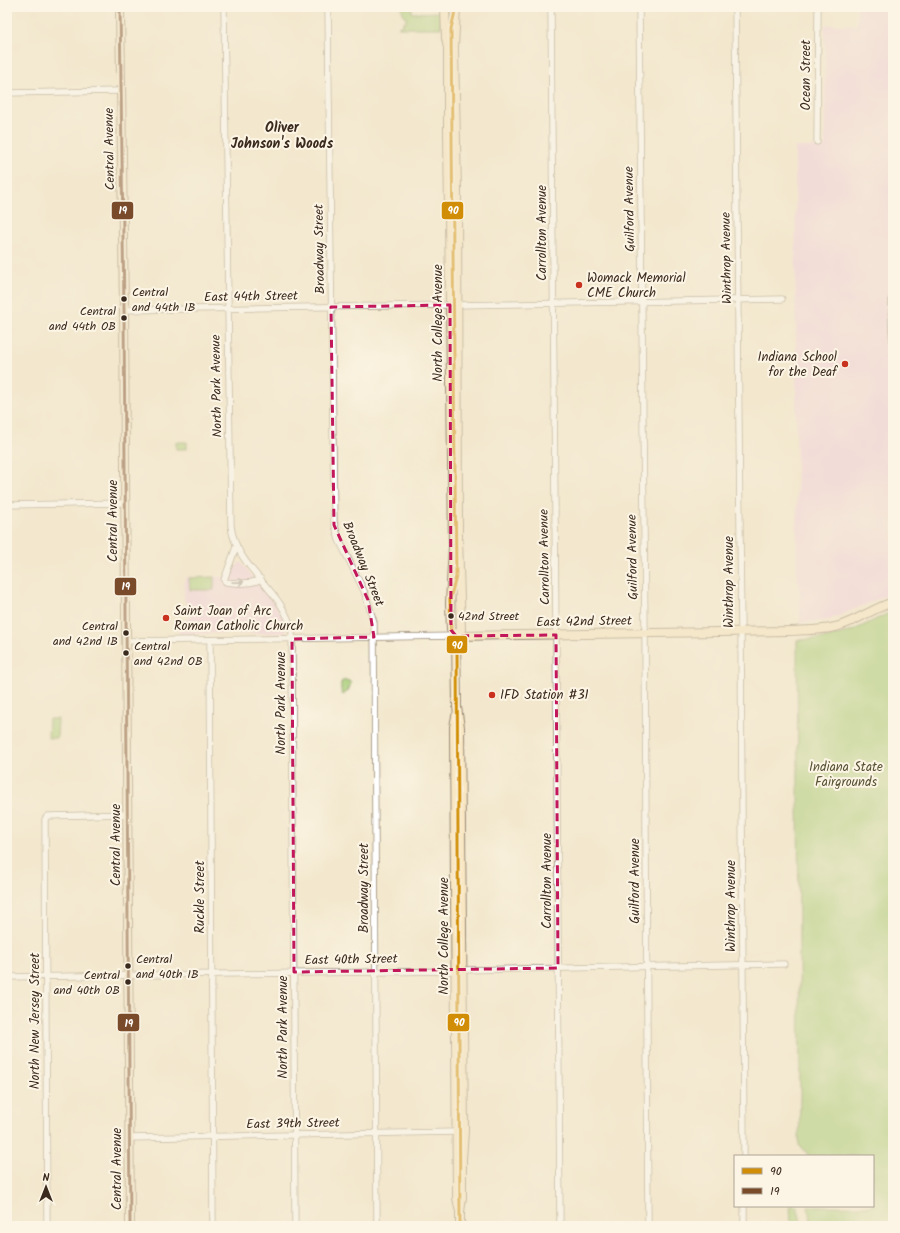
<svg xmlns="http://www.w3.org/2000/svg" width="900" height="1233" font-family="Kalam,sans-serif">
<rect width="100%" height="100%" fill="#fcf5e5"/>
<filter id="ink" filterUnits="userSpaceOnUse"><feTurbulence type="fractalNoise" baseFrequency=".025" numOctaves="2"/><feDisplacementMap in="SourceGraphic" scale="8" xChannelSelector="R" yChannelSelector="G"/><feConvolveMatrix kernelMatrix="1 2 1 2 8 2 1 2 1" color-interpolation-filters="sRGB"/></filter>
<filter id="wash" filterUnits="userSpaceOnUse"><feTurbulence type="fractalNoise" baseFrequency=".012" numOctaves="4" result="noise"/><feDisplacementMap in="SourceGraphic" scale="16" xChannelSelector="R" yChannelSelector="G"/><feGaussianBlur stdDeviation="0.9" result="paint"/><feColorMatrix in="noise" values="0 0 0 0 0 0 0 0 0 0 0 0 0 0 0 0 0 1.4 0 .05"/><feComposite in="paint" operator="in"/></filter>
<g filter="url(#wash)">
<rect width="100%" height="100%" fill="#f3e8ce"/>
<g fill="#f2cfe2">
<polygon points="857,7 893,7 893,593 829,620 800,623 799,581 797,581 795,147 825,147 825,25 857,25"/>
<polygon points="239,563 242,563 277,608 284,619 286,633 179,634 179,628 182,628 182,625 185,625 185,620 189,618 190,615 184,599 185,577 229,577"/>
</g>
<g fill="#a5cc76" stroke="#707b4a">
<polygon points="401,7 412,7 412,13 441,12 441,28 399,28 399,26 403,26 403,22 406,22 406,17 404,16"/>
<rect x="176" y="442" width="11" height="7"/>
<polygon points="214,577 214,590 190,590 189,578"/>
<polygon points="893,611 893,1226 811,1226 808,1206 873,1206 873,1156 808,1156 807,1153 799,1146 800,1096 797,640 825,638 852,631"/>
<path d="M345,680L349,681L351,683L348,691L343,695C340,692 341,686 341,682Z"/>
<polygon points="49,719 58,719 57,738 48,738"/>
<polygon points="790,1206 797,1206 802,1226 791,1226"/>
</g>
</g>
<g filter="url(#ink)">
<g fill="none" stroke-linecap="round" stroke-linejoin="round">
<defs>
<g id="street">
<path d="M224,7L231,526C236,569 283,589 292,631L295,1226"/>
<polyline points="328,7 334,522 339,540 364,591 374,622 377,1226"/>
<polyline points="551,7 556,635 560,1226"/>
<polyline points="639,7 645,629 648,1226"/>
<polyline points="735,7 741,632 744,1156"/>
<polyline points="7,93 121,91"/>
<polyline points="817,142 818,7"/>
<path d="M893,290C890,309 891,326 893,345"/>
<polyline points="457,305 782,299"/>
<polyline points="124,310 450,305"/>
<polyline points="7,505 125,503"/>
<path d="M236,547L224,580L226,582C236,583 252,585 261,579"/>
<polyline points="210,640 213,1226"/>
<polyline points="126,641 456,636"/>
<polyline points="463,970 784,964"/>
<polyline points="7,977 456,971"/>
<polyline points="129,1138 457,1132"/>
<polyline points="744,1206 744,1226"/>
<polyline points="47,1226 45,819 48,816 128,814"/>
</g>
<g id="secondary">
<polyline points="120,7 124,310 130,1226"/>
<polyline points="445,7 446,39 448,48 448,133 453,546 450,603 451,630 456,636 457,707 460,727 464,1131 462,1159 462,1198 460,1212 460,1226"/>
<polyline points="456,7 454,48 457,190 458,537 461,630 456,636"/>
<path d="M456,636L787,631C804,630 823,631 839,626C858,620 874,608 893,602"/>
<polyline points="456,716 454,727 457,1198 459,1208"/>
</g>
</defs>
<use href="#street" stroke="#978976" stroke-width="7"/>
<use href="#secondary" stroke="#978976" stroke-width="10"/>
<use href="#street" stroke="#fff" stroke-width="5.5"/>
<use href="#secondary" stroke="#f9e7c3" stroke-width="8"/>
<defs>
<polyline id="bus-1" points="456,7 451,29 456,577 450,599 451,630 456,636 457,645 460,1226"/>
<polyline id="bus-2" points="120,7 124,310 130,1226"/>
</defs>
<use href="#bus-1" stroke="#fcf5e5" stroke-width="6"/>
<use href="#bus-2" stroke="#fcf5e5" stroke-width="6"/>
<use href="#bus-1" stroke="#d18d06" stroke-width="3"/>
<use href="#bus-2" stroke="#7a4b2a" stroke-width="3"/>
</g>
<defs><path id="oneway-shaft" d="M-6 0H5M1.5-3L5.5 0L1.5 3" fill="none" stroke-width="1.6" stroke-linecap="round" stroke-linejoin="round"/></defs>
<use stroke="#a79f9a" href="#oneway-shaft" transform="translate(238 582) rotate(-1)"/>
</g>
<path d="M0 0H900V1233H0ZM450,305L451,630L456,636L556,635L558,968L294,972L292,639L374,637L368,600L334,525L331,307Z" fill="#f3e8ce" fill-opacity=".55" fill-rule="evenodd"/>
<path fill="none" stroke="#c2185b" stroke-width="3" stroke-dasharray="8 5" stroke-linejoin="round" d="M450,305L451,630L456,636L556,635L558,968L294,972L292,639L374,637L368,600L334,525L331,307Z"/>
<g fill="#c8321e" stroke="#fcf5e5" stroke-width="1.5">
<circle cx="579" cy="285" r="4"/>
<circle cx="845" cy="364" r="4"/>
<circle cx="166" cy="618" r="4"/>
<circle cx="492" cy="695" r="4"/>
</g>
<g fill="#3b2a1e" stroke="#fcf5e5" stroke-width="1.5">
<circle cx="124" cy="299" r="3.5"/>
<circle cx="124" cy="318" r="3.5"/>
<circle cx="451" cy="616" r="3.5"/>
<circle cx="126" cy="633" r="3.5"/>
<circle cx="126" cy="653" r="3.5"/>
<circle cx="128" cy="966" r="3.5"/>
<circle cx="128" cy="982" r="3.5"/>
</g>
<g text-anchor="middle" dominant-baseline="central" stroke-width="4" stroke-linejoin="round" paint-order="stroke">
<g font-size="12" fill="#3b2a1e" stroke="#fcf5e5" text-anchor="start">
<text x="132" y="292">Central<tspan x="132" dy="15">and 44th IB</tspan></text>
<text x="116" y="311" text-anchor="end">Central<tspan x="116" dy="15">and 44th OB</tspan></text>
<text x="458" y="616">42nd Street</text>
<text x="118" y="626" text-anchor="end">Central<tspan x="118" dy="15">and 42nd IB</tspan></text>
<text x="134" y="646">Central<tspan x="134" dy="15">and 42nd OB</tspan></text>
<text x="136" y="959">Central<tspan x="136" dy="15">and 40th IB</tspan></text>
<text x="120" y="975" text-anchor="end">Central<tspan x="120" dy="15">and 40th OB</tspan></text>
</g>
<g font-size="13" fill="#3b2a1e" stroke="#fcf5e5">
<text transform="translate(806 75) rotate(-90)">Ocean Street</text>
<text transform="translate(110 149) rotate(-91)">Central Avenue</text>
<text transform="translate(630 209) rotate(-91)">Guilford Avenue</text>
<text transform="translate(542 233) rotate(-90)">Carrollton Avenue</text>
<text transform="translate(320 249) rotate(-91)">Broadway Street</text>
<text transform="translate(727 258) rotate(-91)">Winthrop Avenue</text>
<text transform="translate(251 297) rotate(-1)">East 44th Street</text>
<text transform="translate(438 323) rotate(-90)">North College Avenue</text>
<text transform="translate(217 386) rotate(-91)">North Park Avenue</text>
<text transform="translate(113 521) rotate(-90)">Central Avenue</text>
<text transform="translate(545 557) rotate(-91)">Carrollton Avenue</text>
<text transform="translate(633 557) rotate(-91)">Guilford Avenue</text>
<text transform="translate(363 564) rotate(68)">Broadway Street</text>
<text transform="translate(729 582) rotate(-90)">Winthrop Avenue</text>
<text transform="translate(584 622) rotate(-1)">East 42nd Street</text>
<text transform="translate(281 703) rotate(-90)">North Park Avenue</text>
<text transform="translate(116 845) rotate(-90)">Central Avenue</text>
<text transform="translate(547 881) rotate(-90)">Carrollton Avenue</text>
<text transform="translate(635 881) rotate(-90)">Guilford Avenue</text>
<text transform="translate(364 888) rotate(-90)">Broadway Street</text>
<text transform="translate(200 897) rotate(-90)">Ruckle Street</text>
<text transform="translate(731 906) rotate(-90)">Winthrop Avenue</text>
<text transform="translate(444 936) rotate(-90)">North College Avenue</text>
<text transform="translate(351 960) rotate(-1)">East 40th Street</text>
<text transform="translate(35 1021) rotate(-90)">North New Jersey Street</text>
<text transform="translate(283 1027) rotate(-90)">North Park Avenue</text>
<text transform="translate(293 1124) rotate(-1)">East 39th Street</text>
<text transform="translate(117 1169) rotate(-90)">Central Avenue</text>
</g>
<g font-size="13" fill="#3b2a1e" stroke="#fcf5e5" text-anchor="start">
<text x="587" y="278">Womack Memorial<tspan x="587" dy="15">CME Church</tspan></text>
<text x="837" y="357" text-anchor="end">Indiana School<tspan x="837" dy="15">for the Deaf</tspan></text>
<text x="174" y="611">Saint Joan of Arc<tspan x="174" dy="15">Roman Catholic Church</tspan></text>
<text x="500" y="695">IFD Station #31</text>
</g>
<g font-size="13" fill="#565234" stroke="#fcf5e5">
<text x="846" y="767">Indiana State<tspan x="846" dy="15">Fairgrounds</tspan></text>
</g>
<g font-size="14" font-weight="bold" fill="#3b2a1e" stroke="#fcf5e5">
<text x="282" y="128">Oliver<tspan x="282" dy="16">Johnson's Woods</tspan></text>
</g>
</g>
<g stroke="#fcf5e5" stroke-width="1.5">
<rect x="441" y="201" width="23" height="19" rx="4" fill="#d18d06"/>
<rect x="111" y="201" width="23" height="19" rx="4" fill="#7a4b2a"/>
<rect x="114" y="577" width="23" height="19" rx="4" fill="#7a4b2a"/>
<rect x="446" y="635" width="22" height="19" rx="4" fill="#d18d06"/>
<rect x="447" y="1013" width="23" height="19" rx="4" fill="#d18d06"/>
<rect x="117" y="1013" width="23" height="19" rx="4" fill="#7a4b2a"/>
</g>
<g font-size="11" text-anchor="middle" font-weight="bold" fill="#fff">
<text x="453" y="214">90</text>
<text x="123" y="214">19</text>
<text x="126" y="590">19</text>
<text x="457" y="649">90</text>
<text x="459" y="1026">90</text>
<text x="129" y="1027">19</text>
</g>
<rect width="900" height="1233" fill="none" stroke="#fcf5e5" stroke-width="24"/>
<rect x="734" y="1155" width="140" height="52" fill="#fcf5e5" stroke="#afa495"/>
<rect x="742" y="1168" width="20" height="6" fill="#d18d06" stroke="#afa495"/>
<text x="770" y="1175" font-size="12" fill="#3b2a1e">90</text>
<rect x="742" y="1188" width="20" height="6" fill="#7a4b2a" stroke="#afa495"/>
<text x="770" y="1195" font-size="12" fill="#3b2a1e">19</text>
<g transform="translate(46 1187)" stroke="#fcf5e5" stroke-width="3" paint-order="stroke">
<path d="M0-3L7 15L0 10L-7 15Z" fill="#3b2a1e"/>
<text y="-6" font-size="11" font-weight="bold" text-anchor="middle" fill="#3b2a1e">N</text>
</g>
</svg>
